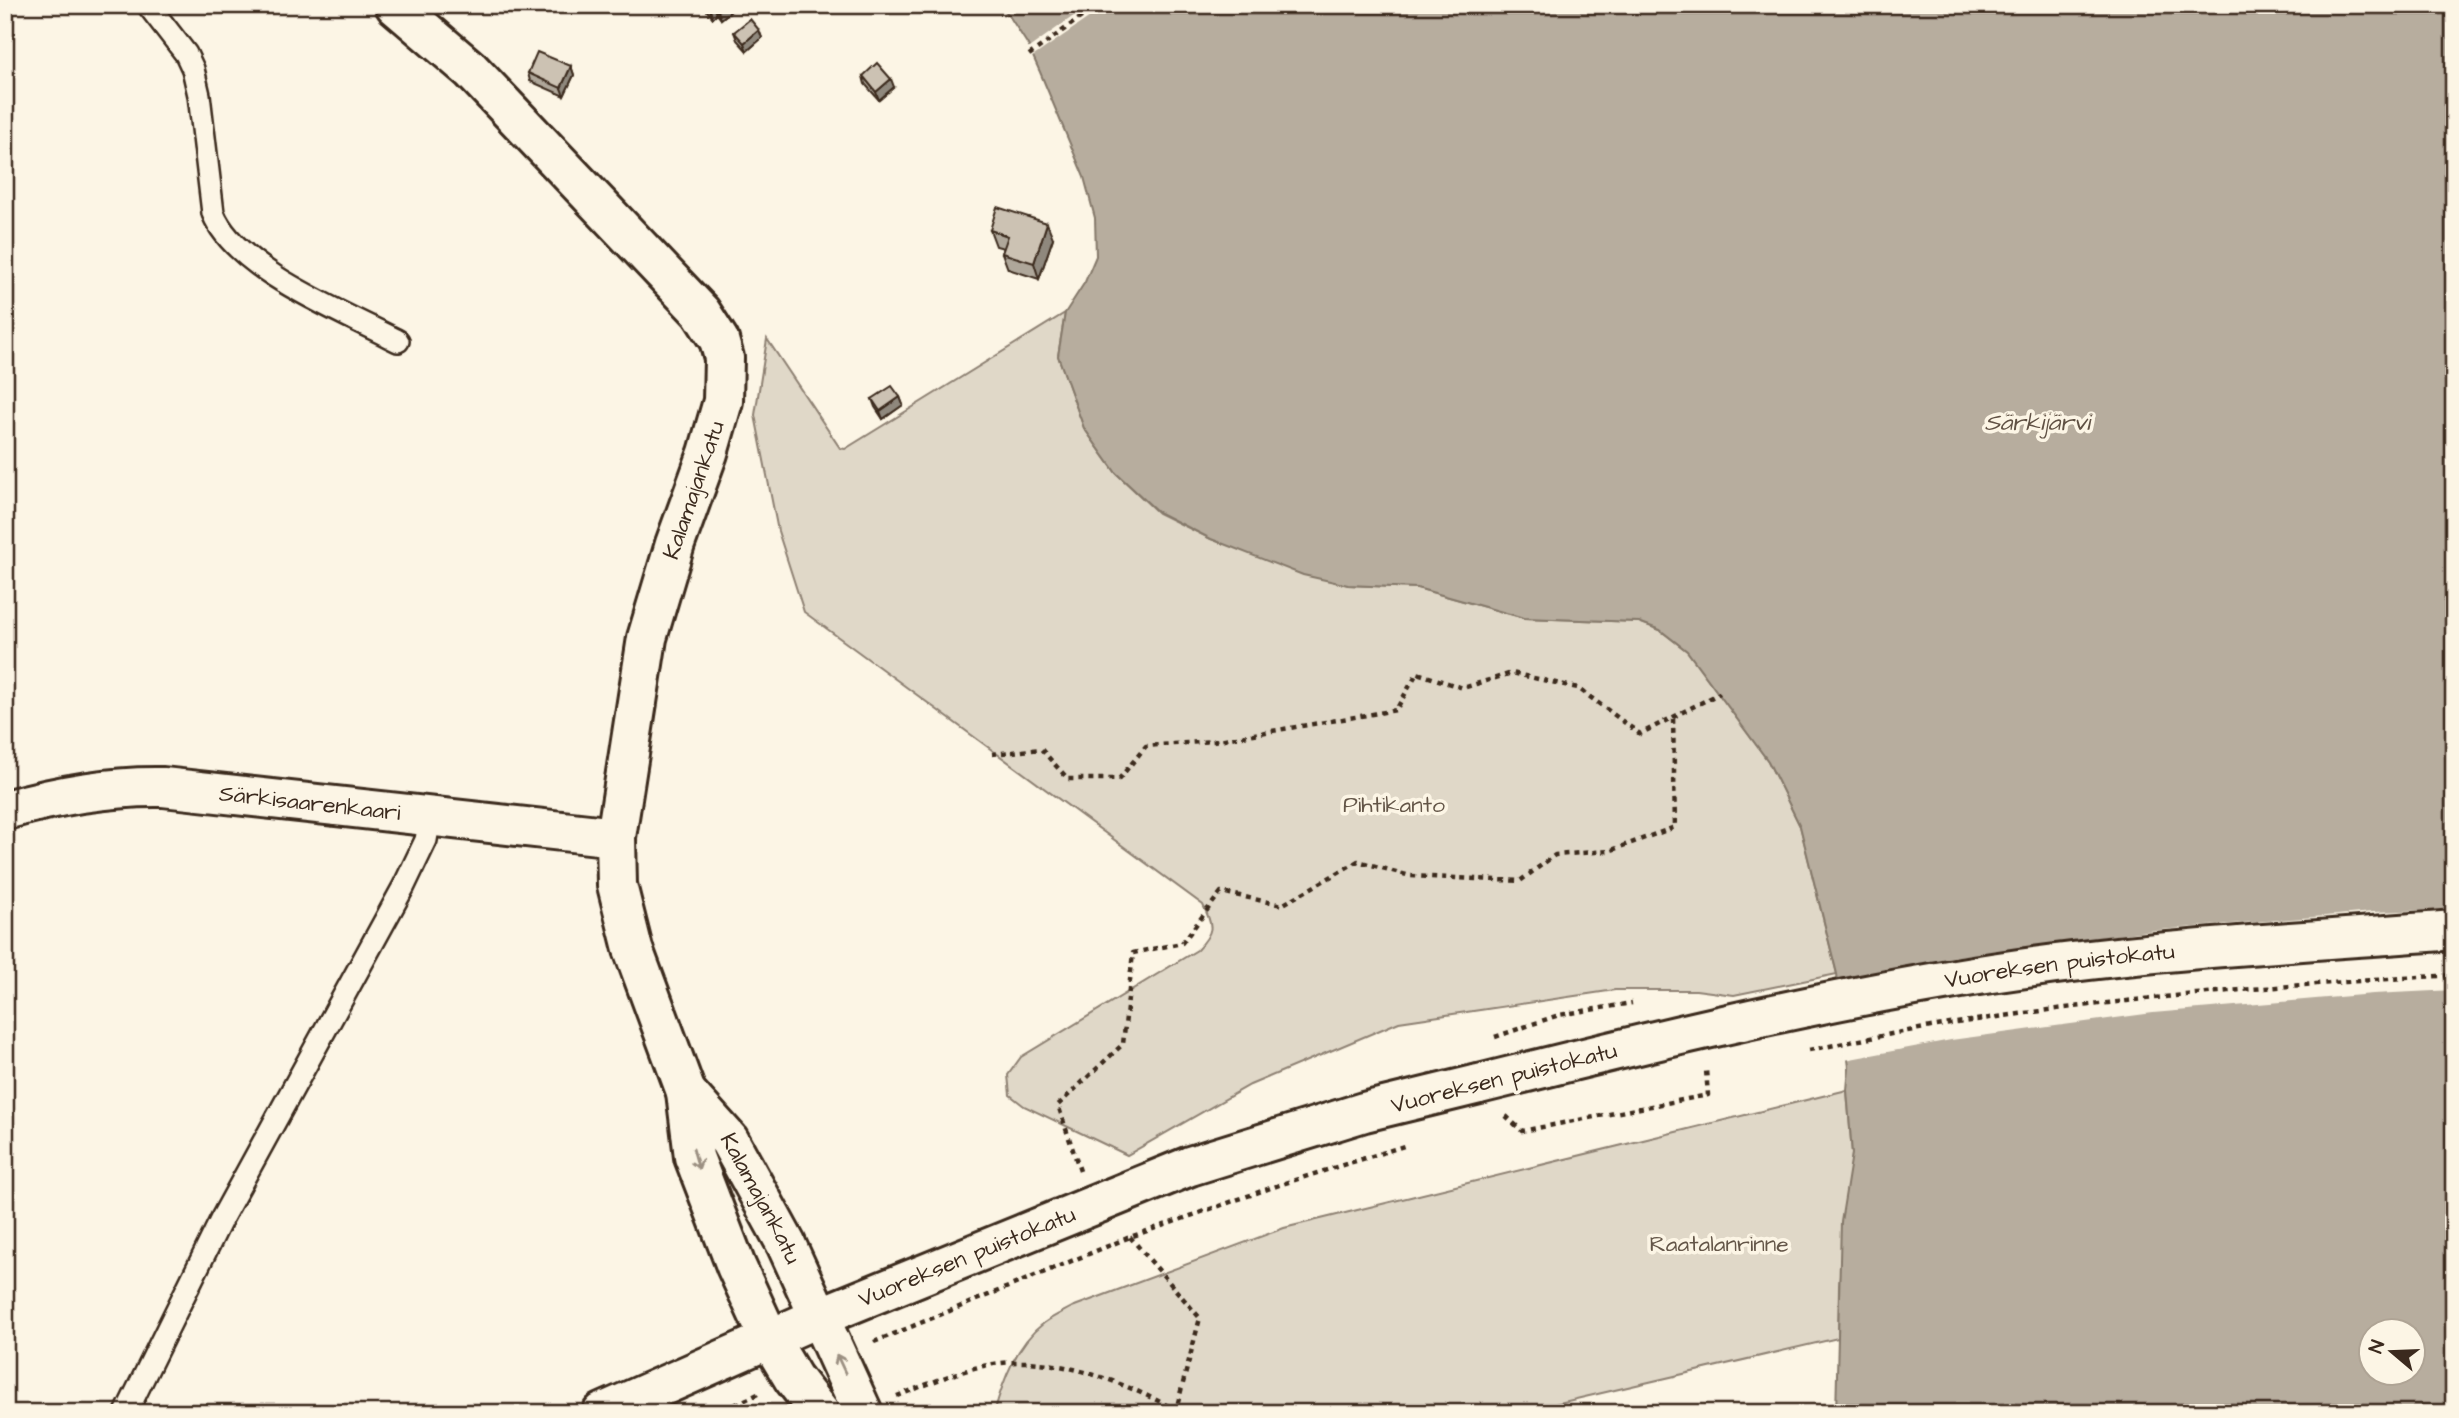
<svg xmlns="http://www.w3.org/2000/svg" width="2459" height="1418" font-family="'Architects Daughter',sans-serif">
<rect width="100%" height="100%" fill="#fcf5e5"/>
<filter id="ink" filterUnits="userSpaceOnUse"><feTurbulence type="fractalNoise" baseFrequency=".0143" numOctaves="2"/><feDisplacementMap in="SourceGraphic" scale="14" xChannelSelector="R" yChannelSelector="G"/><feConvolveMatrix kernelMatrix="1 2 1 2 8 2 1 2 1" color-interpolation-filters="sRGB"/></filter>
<g filter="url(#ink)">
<g fill="#e0d8c8" stroke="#8e8173" stroke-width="2">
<path d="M1065,313L1058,356L1084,428L1116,473L1158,513L1211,539L1348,585L1417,588L1524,618L1639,622L1660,630L1687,651L1768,761L1800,826L1837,974L1734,995L1696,990H1615L1399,1022L1250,1085L1127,1155L1024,1106L1010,1095L1008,1075L1021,1057L1197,950C1214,932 1214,927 1203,905L804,612L778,531L755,415L767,339L840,448L845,449Z"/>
<path d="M1847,1090L1852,1154L1839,1286L1838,1338L1516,1413H994C1003,1381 1016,1344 1044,1323C1052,1317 1063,1312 1072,1307L1284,1228Z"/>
</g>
<path fill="#b7ad9e" stroke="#85796b" stroke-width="2" fill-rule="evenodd" d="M1000,5H1326C1344,12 1383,17 1400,5H2454V1413H1836L1841,1222L1852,1154L1847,1090L1849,1067L1837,974L1800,826L1768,761L1687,651L1660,630L1639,622L1524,618L1417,588L1348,585L1303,575L1211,539L1158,512L1116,473L1084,428L1058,356L1065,313L1085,282L1096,256L1095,218L1084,177L1040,72L1028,45L1008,14ZM2372,1330H2414V1372H2372Z"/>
<g fill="#fcf5e5">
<polygon points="1089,5 1107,5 1031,58 1026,50"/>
<polygon points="2454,909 2454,990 2373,994 2153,1013 1951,1040 1845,1060 1834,980 1952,957 2146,931 2373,912"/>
</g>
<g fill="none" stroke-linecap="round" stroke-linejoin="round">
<defs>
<g id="service">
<path d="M148,5L186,54L193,69L199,95L213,213C235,270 345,313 398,341"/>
<polyline points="126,1413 222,1218 404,886 426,840 430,817"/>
</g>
<g id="minor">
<polyline points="395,5 471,70 701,312 719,340 724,358 723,401 708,453 675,544 647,638 616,837 617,885 633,949 686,1092 694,1157 736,1266 769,1338 793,1378 820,1413"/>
<path id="s1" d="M5,810C58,795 109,786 163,787L616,837"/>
<path id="s2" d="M686,1092L729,1140L786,1244L863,1413"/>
</g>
<g id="secondary">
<path id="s3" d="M602,1413L819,1317L1190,1166L1364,1112L1479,1084"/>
</g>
</defs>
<use href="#service" stroke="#3b2a1e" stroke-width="26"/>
<use href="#minor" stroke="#3b2a1e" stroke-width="44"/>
<use href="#secondary" stroke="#3b2a1e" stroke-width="44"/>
<g stroke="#3b2a1e" stroke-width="4.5" stroke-dasharray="5 5" stroke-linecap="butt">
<polyline points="1029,55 1098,5"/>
<polyline points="992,754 1041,749 1068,779 1119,779 1146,746 1213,741 1396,710 1417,673 1463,688 1512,673 1578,688 1640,734 1720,693"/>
<polyline points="1495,1037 1559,1015 1632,1003"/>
<polyline points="1506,1116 1522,1131 1708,1095 1706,1070"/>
<polyline points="1080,1171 1058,1105 1123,1044 1133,953 1182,943 1221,892 1282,905 1358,861 1410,876 1520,881 1555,855 1609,851 1675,827 1673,716"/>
<polyline points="1130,1237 1200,1318 1176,1410"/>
<polyline points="874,1342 1130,1237 1285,1183 1404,1146"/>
<path d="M897,1396C926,1385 957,1371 988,1365C1053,1352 1125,1383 1182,1413"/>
<polyline points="717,1413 758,1394"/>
</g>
<use href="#service" stroke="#fcf5e5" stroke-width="21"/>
<use href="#minor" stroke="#fcf5e5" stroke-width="38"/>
<use href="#secondary" stroke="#fcf5e5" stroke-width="38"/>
<defs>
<g id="secondary-bridge">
<path id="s4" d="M1479,1084C1635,1045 1790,1007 1949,980C2115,951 2285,943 2454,930"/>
</g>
</defs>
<use href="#secondary-bridge" stroke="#3b2a1e" stroke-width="44" stroke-linecap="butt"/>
<path stroke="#3b2a1e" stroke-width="4.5" stroke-dasharray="5 5" stroke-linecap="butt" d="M1809,1050C1856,1041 1903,1031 1950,1024C2117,998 2285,985 2454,975"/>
<use href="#secondary-bridge" stroke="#fcf5e5" stroke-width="38"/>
</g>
<g fill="#afa79a" stroke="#3b2a1e" stroke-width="2">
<polygon points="705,5 736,5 737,6 721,19 717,14 713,18 707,11"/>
<polygon points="759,30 762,38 747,51 737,40 734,32"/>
<polygon points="571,66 574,75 564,96 530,81 528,73"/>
<polygon points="863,76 894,87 879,100 865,84"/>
<polygon points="990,230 1053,238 1039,279 1008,269 1002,253 1004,248 996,246"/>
<polygon points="900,397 903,405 883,419 875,407 872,399"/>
</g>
<g fill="#8f887d" stroke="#3b2a1e" stroke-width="2">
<polygon points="725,5 736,5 737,6 721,19 718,11"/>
<polygon points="714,6 717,14 713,18 710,10"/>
<polygon points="759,30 762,38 747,51 744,43"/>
<polygon points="571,66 574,75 564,96 561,88"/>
<polygon points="891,79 894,87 879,100 876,92"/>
<polygon points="1047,223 1053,238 1039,279 1034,263"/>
<polygon points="900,397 903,405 883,419 880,411"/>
</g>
<g fill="#ccc2b3" stroke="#3b2a1e" stroke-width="2">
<polygon points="706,5 725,5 718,11 714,6 710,10"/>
<polygon points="750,19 759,30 744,43 734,32"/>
<polygon points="537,52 571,66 561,88 528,73"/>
<polygon points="877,63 891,79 876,92 863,76"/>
<polygon points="997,207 1047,223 1034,263 1002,253 1008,236 990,230"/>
<polygon points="892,386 900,397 880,411 872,399"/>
</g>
<defs><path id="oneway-shaft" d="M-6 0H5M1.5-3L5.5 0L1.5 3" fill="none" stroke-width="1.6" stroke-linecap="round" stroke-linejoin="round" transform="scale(1.75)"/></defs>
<g stroke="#9c9082">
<use href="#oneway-shaft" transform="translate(696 1159) rotate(74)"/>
<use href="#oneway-shaft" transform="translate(841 1364) rotate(-115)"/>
</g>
</g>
<g text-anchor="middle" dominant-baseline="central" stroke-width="7" stroke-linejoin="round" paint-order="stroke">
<g font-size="23" fill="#3b2a1e" stroke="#fcf5e5">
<text transform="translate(694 490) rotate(-71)">Kalamajankatu</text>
<text stroke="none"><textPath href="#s1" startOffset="308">Särkisaarenkaari</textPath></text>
<text stroke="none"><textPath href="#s4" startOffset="593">Vuoreksen puistokatu</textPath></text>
<text transform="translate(1504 1078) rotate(-14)">Vuoreksen puistokatu</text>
<text stroke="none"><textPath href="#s2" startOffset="131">Kalamajankatu</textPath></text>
<text stroke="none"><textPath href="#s3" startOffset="397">Vuoreksen puistokatu</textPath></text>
</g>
<g font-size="23" fill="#645648" stroke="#fcf5e5">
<text x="1394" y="805">Pihtikanto</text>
<text x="1719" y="1244">Raatalanrinne</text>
</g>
<g font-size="24" font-style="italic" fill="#605144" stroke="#fcf5e5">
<text x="2037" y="423">Särkijärvi</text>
</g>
</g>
<rect width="2459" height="1418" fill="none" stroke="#fcf5e5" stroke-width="28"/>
<rect x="14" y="14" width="2431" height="1390" fill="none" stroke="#3b2a1e" stroke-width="2.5" filter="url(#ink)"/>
<g transform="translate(2392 1352) rotate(289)"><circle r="33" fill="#fcf5e5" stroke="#afa495" stroke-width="2"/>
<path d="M0-5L12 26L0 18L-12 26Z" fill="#3b2a1e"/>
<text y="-10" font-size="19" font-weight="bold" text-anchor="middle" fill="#3b2a1e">N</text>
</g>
</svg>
